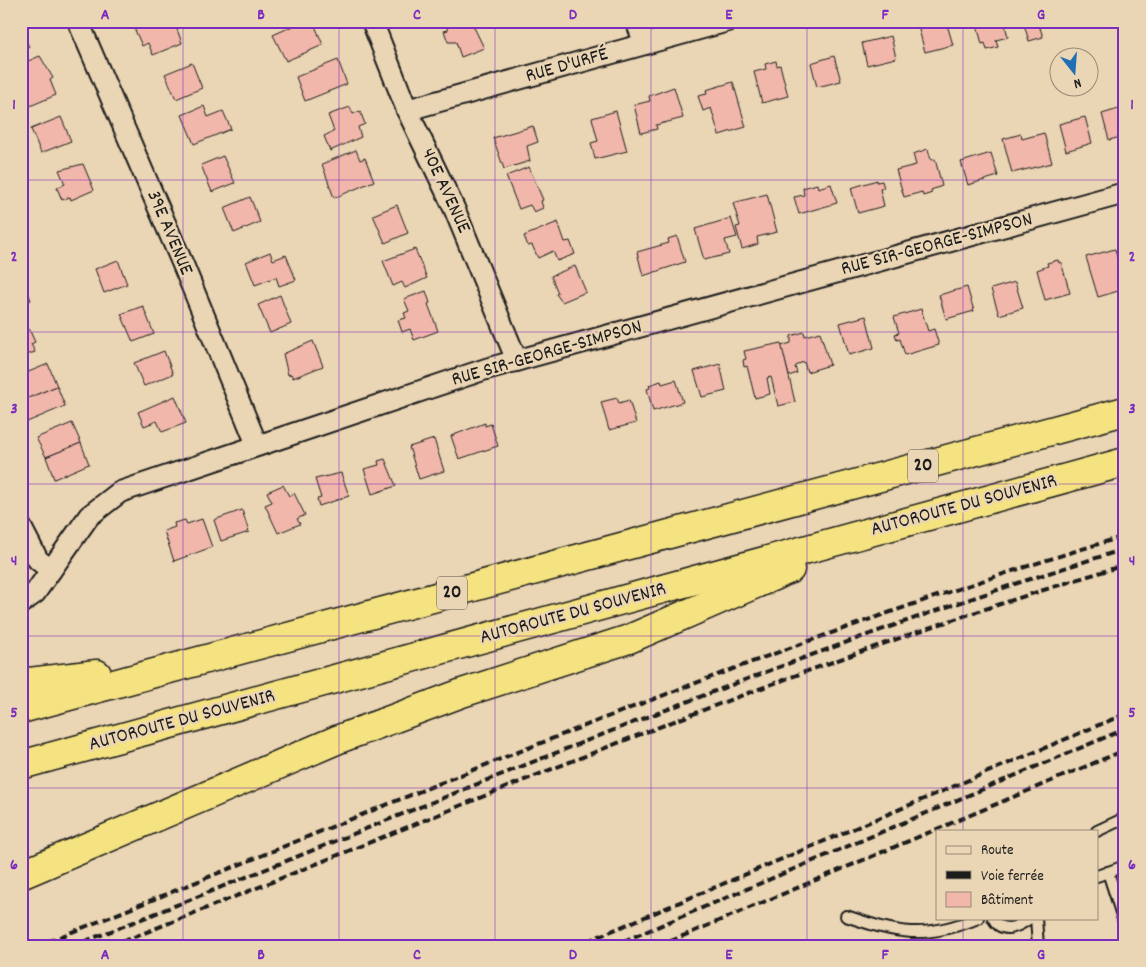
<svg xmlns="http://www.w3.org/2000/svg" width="1146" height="967" font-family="Dekko,sans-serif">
<rect width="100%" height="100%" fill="#ead5b4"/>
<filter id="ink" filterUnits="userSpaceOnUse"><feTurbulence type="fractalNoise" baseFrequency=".02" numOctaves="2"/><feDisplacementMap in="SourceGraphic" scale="10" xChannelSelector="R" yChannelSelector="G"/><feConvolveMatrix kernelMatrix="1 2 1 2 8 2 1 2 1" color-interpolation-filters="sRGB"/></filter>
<g filter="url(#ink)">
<g fill="#f1b7ab" stroke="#1c1c1c">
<polygon points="131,21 174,21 182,43 153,55 148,43 142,46"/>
<polygon points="304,21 313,21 323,45 286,61 273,35"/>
<polygon points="445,21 471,21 484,48 461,57 456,42 448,42 444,31 448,30"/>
<polygon points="557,21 573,21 559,27"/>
<polygon points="936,21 946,21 953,45 925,52 918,26"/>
<polygon points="976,21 1004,21 1008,37 996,40 998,47 987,50 985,43 982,44"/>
<polygon points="1023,21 1055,21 1039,25 1043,37 1029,41"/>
<polygon points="21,30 29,47 21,51"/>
<polygon points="891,36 896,58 867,65 862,43"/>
<polygon points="40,56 53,78 50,80 56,95 23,109 21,64"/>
<polygon points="834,56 841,81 817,87 811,63"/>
<polygon points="338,60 347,84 305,101 296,77"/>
<polygon points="776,61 777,66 780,65 788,96 762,103 754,72 766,69 765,64"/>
<polygon points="192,63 202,88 176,99 165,74"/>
<polygon points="733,82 746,127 719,135 711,108 703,111 698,96 707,94 706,90"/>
<polygon points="674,87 683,118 656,125 657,129 641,133 634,105 650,101 649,96"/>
<polygon points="204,106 208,117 223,111 231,129 194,144 182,115"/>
<polygon points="350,107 353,114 360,111 365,124 358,127 361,137 330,151 324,136 334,131 328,115"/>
<polygon points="1125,107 1125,136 1109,140 1102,114"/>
<polygon points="616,111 627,151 595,159 591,143 598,141 592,118"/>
<polygon points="61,117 71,141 41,153 31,129"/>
<polygon points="1085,117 1092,143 1066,151 1059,124"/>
<polygon points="533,126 538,142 527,146 530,161 504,169 493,138"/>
<polygon points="1044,133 1052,163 1012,173 1003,139 1021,134 1022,139"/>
<polygon points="928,149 931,160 935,159 942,186 931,190 932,193 923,196 922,192 904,197 896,170 916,165 913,154"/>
<polygon points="356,150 360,160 365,158 374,181 334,198 322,164"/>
<polygon points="991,153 998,176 968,185 961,162"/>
<polygon points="223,156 235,183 212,192 201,165"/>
<polygon points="83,164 94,190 71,200 70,197 62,200 57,188 65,184 59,170"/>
<polygon points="529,167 543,200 541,201 543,208 534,212 530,205 519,209 506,176"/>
<polygon points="877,180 877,182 882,181 884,188 880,189 884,206 858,213 851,188"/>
<polygon points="817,184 818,188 831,184 837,203 799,214 794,197 804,195 803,188"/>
<polygon points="767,194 777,232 757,237 758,244 742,249 736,227 740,226 733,203"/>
<polygon points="250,197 260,222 234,233 224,208"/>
<polygon points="397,205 408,233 385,243 373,215"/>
<polygon points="731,218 737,237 725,240 729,254 704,260 695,229"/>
<polygon points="558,222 565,242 570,241 575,254 557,261 553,251 538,258 532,245 528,246 524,236"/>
<polygon points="677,236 685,262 643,276 637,252 669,243 668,239"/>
<polygon points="415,249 427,278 405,288 402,282 393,286 383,261"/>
<polygon points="1115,249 1125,289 1098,297 1086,257"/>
<polygon points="270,252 273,260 286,255 296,280 279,286 276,277 255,285 246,262"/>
<polygon points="118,260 127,284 104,293 95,269"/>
<polygon points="1058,260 1059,263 1061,262 1070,293 1045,300 1037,270 1048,266 1047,263"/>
<polygon points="575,266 586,292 562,302 556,294 558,293 551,276"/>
<polygon points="21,276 31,300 21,304"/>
<polygon points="1015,282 1023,308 999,315 991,289"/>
<polygon points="967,287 974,311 946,319 939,295"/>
<polygon points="426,291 430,303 428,304 438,331 414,340 410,329 402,332 398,320 406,318 404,313 409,311 404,299"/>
<polygon points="280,295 291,324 270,333 258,305"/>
<polygon points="143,306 154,334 133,342 121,314"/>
<polygon points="921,309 928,331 934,329 939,345 905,355 900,339 897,340 895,334 899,333 894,317"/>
<polygon points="866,316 874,348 849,355 840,323"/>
<polygon points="21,319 26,330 29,329 35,342 31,344 35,352 21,357"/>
<polygon points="804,332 805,336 820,332 830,365 807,372 804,362 798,364 795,367 797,373 789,376 781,346 791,343 791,336"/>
<polygon points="313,341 323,366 293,378 291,374 288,375 283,354"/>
<polygon points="781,343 795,402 778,406 771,377 767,378 770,394 755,398 747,366 744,367 743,360 746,359 744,351"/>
<polygon points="164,351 173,374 144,386 134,363"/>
<polygon points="48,364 57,386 21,401 21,375"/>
<polygon points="720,364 726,391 702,397 694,371"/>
<polygon points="676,380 683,402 653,411 647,389 650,388 649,385 661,381 662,384"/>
<polygon points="57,386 65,406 27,422 21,401"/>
<polygon points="175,396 186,423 162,432 157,421 144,426 138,412"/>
<polygon points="617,398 619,403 629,400 636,423 609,430 601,402"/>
<polygon points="72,423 81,443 46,457 36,438"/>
<polygon points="485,423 485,426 491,424 498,446 459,459 451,436"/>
<polygon points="434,439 444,471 419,479 409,447"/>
<polygon points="81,443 89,464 54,479 46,457"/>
<polygon points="385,459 396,486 372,494 364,469 379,465 378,461"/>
<polygon points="341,473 349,496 319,506 317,499 321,498 315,479"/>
<polygon points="283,485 289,496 294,493 305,515 297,519 300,524 278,533 265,505 272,502 267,492"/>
<polygon points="242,510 249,532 221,541 214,520"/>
<polygon points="202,519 212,547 174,561 164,531 175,527 174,523 185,520 187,524"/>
</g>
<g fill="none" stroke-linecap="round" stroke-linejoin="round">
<defs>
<g id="lane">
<polyline points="1097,831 1125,818"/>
<polyline points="1108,872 1125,925"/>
<polyline points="1097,876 1125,866"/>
<path d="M846,916C899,934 924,940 978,918"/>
<path d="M993,918C1002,935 1018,927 1030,918"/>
<polyline points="1036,918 1038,946"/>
</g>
<g id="street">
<polyline points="78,21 184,267 257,445"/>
<polyline points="372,21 407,110 454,208 517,361"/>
<polyline points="636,21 645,44"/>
<polyline points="407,110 728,21"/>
<polyline points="21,527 38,560 51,570"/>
<polyline points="21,603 35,593 89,516 120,492 486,369 1125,193"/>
</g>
<g id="highway">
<polyline points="21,683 97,674"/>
<polyline points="21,709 1125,411"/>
<polyline points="21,765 1125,462"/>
<polyline points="21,875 339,739 462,693 629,639 790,569"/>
</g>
</defs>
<use href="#lane" stroke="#1c1c1c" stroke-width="14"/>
<use href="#street" stroke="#1c1c1c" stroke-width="24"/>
<use href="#highway" stroke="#1c1c1c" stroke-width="31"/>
<use href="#lane" stroke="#ead5b4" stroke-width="10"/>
<use href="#street" stroke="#ead5b4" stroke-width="20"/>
<use href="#highway" stroke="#f5e381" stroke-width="28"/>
<g stroke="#1c1c1c" stroke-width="4" stroke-dasharray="8 4" stroke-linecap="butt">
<path d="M37,946C397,803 753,647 1125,536"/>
<path d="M73,946C422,809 766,659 1125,549"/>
<path d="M111,946C447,814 778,668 1125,565"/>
<polyline points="576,946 1125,714"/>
<polyline points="612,946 1125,729"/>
<polyline points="659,946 1125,750"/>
</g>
</g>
</g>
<path fill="none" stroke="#7b2cbf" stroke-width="1" stroke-opacity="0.55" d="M183,21V946M339,21V946M495,21V946M651,21V946M807,21V946M963,21V831M21,180H1125M21,332H1125M21,484H1125M21,636H1125M21,788H1125M963,918V946"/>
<g text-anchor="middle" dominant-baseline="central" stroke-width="4.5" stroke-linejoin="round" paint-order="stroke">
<g fill="#ead5b4" stroke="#5a544a" stroke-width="1">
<rect x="908" y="449.5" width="30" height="33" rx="4"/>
<rect x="437" y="576.5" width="30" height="33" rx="4"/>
</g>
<g font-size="19" font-weight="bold" fill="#1c1c1c">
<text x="923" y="466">20</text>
<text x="452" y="593">20</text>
</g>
<g font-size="20" fill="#1c1c1c" stroke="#ead5b4">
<text transform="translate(567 66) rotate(-16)">RUE D'URFÉ</text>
<text transform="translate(445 191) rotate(65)">40E AVENUE</text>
<text transform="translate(169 233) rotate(67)">39E AVENUE</text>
<text transform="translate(937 245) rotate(-15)">RUE SIR-GEORGE-SIMPSON</text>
<text transform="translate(547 354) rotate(-16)">RUE SIR-GEORGE-SIMPSON</text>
<text transform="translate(964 506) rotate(-15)">AUTOROUTE DU SOUVENIR</text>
<text transform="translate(573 614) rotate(-15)">AUTOROUTE DU SOUVENIR</text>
<text transform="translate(182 721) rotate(-15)">AUTOROUTE DU SOUVENIR</text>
</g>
</g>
<rect width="1146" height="967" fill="none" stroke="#ead5b4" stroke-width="55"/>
<rect x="936" y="830" width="162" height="90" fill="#ead5b4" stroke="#988b77"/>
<rect x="946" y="846" width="25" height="8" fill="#ead5b4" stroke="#988b77"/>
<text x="981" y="854" font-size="15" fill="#1c1c1c">Route</text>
<rect x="946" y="871" width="25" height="8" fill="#1c1c1c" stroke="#988b77"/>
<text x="981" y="880" font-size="15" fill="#1c1c1c">Voie ferrée</text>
<rect x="946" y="892" width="25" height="15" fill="#f1b7ab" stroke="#988b77"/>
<text x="981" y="904" font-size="15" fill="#1c1c1c">Bâtiment</text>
<g transform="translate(1074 72) rotate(163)"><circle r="24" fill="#ead5b4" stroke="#988b77"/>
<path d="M0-4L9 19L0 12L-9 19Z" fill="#1f6fb2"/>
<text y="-8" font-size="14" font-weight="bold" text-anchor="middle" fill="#1c1c1c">N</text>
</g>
<rect x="28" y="28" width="1090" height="912" fill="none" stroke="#7b2cbf" stroke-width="2"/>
<g font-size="16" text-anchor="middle" font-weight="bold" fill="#7b2cbf">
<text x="105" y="19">A</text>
<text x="261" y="19">B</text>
<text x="417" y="19">C</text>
<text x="573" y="19">D</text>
<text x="729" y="19">E</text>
<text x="885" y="19">F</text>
<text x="1041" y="19">G</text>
<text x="14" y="109">1</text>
<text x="1132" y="109">1</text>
<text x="14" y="261">2</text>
<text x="1132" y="261">2</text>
<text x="14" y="413">3</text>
<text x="1132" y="413">3</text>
<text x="14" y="565">4</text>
<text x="1132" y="565">4</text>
<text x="14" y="717">5</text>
<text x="1132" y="717">5</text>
<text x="14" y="869">6</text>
<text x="1132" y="869">6</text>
<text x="105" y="959">A</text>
<text x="261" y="959">B</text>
<text x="417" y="959">C</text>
<text x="573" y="959">D</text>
<text x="729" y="959">E</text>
<text x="885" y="959">F</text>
<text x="1041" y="959">G</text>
</g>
</svg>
